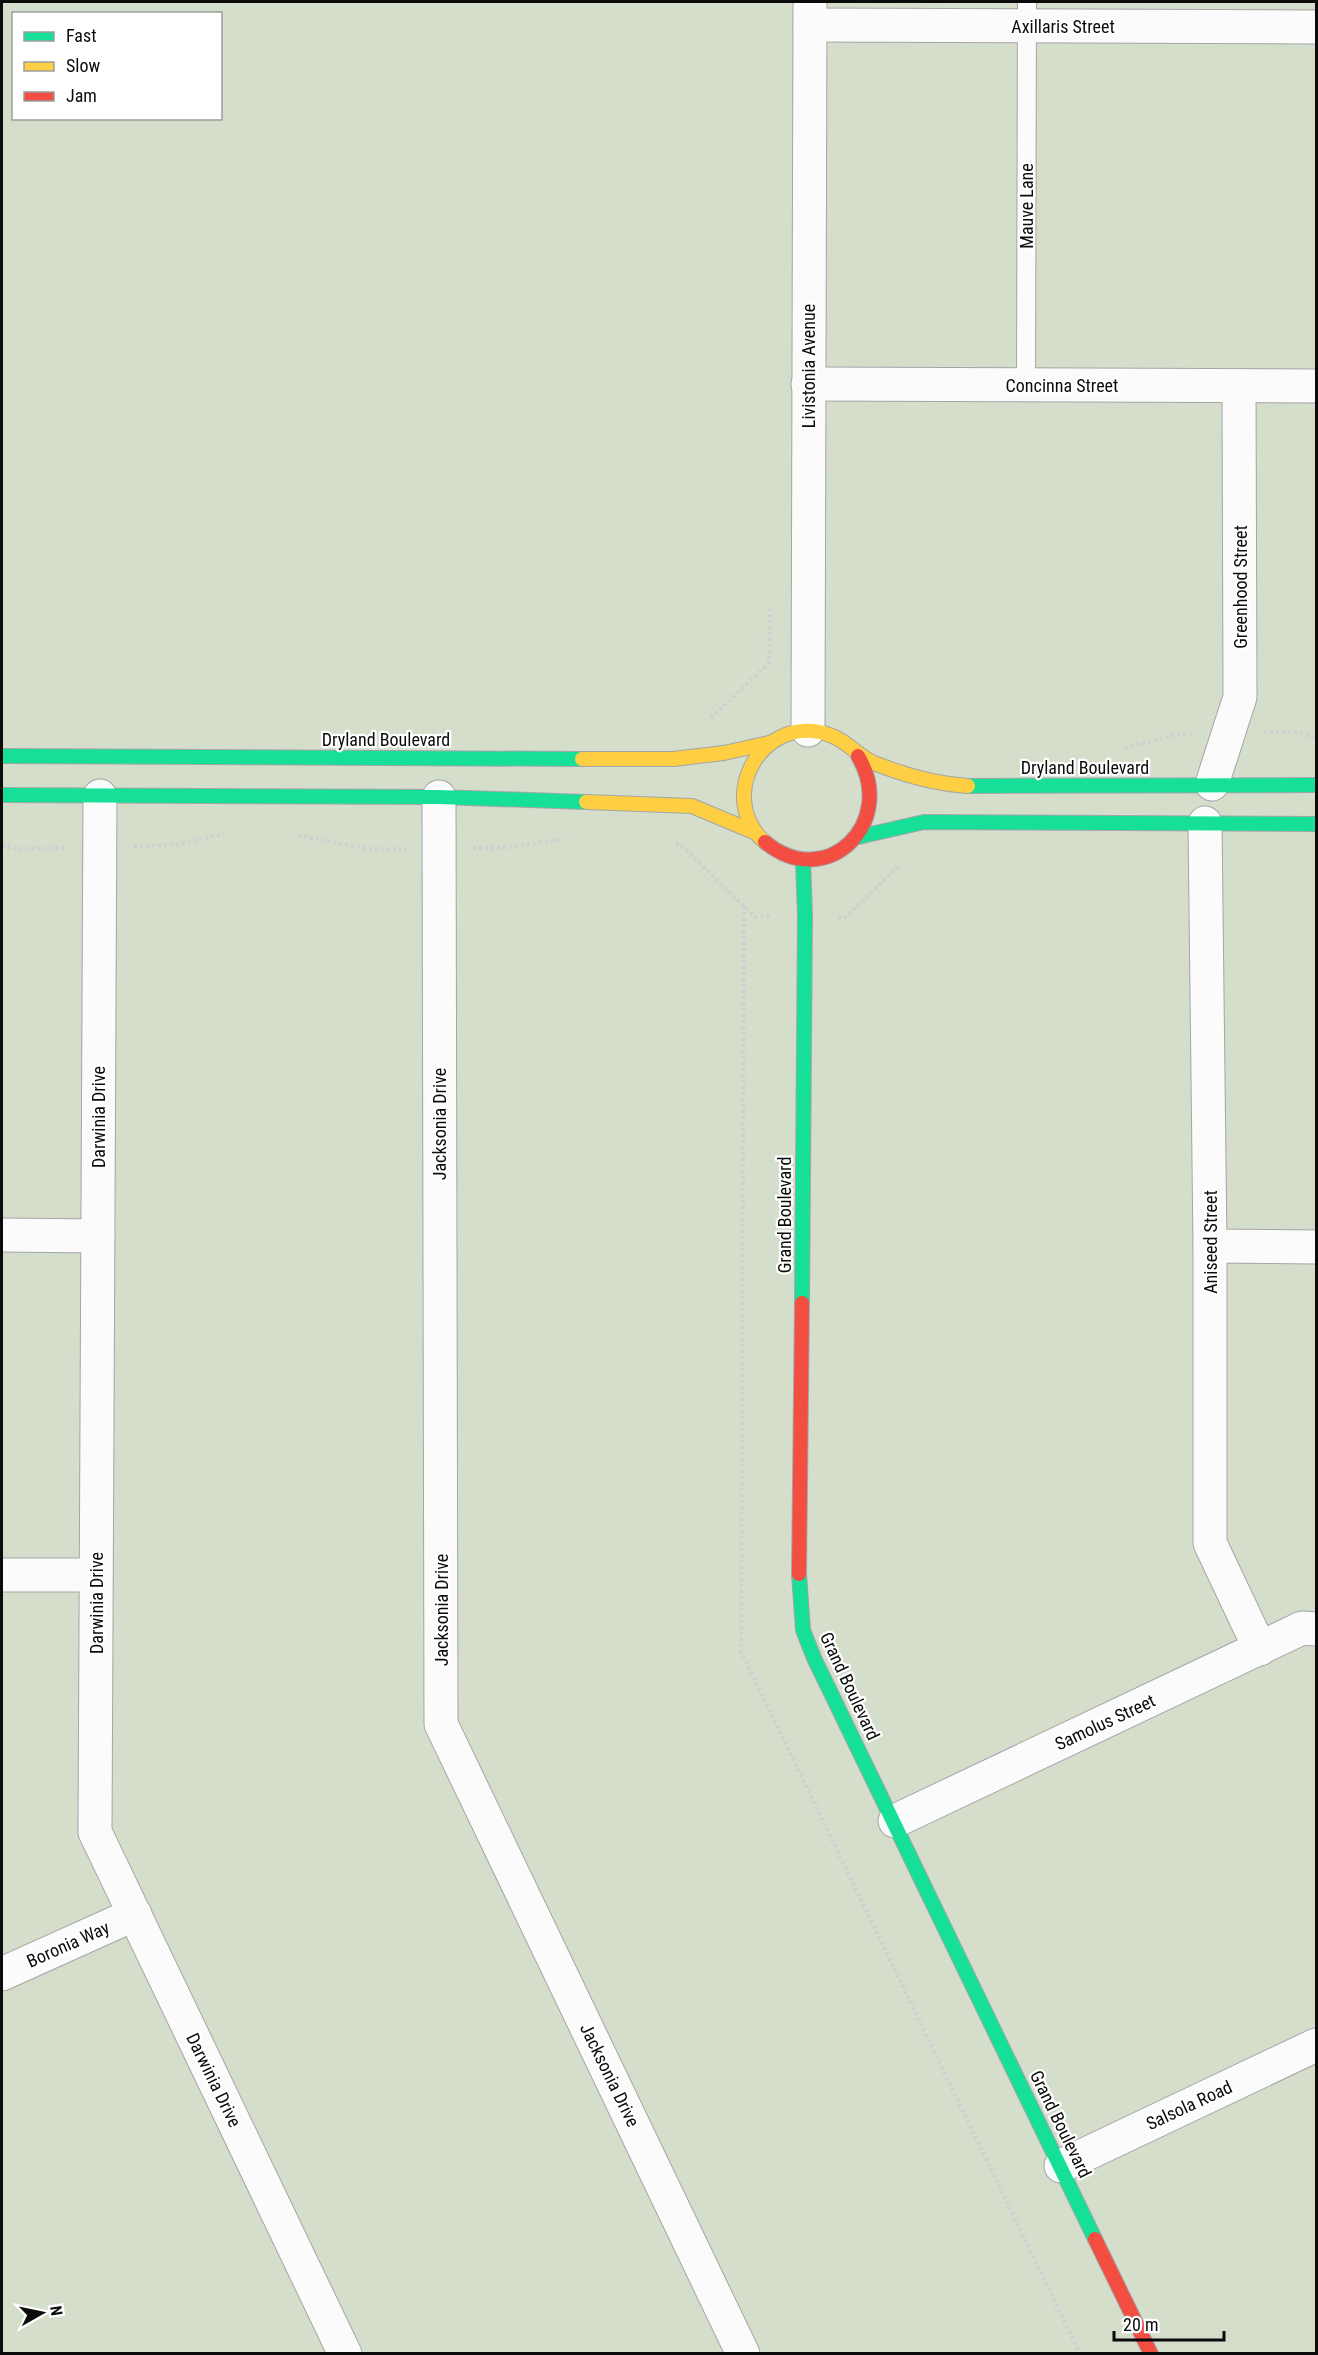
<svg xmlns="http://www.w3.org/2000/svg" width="1318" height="2355" font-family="'Roboto Condensed',sans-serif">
<rect width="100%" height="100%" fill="#e5e6e8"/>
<path fill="#d5ddcb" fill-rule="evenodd" d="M2,2H1316V2353H2ZM14,14H220V118H14Z"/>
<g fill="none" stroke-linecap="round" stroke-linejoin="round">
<defs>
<polyline id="lane" points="1026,385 1027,2"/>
<g id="street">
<polyline points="810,25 1316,27"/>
<polyline points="808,384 1316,386"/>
<polyline points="808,730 810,2"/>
<polyline points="1212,784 1240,697 1239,386"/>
<polyline points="100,796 95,1832 345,2354"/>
<polyline points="439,797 441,1724 743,2354"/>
<polyline points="1205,823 1210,1246 1210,1543 1260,1649"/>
<polyline points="2,1235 98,1236"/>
<polyline points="1210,1246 1316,1247"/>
<polyline points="2,1575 96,1575"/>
<polyline points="895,1821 1302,1628 1316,1629"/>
<polyline points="2,1974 135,1914"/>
<polyline points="1061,2166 1316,2045"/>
</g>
<g id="fast">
<polyline points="2,756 582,759"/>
<polyline points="968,786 1316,785"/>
<polyline points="2,795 439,797 586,802"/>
<polyline points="858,837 924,822 1316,824"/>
<polyline points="802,1303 805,915 803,861"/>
<polyline points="799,1574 803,1630 814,1658 1095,2239"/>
</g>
<g id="slow">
<polyline points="582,759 673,759 724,753 769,743"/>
<polyline points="586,802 692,806 754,832"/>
<path d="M765,842C751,831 743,811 744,793C747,749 790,718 832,736C848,742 858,756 874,763C904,775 936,784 968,786"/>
</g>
<g id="jam">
<path d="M765,842C826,893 898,823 858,756"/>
<polyline points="799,1574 802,1303"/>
<polyline points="1095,2239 1151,2354"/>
</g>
</defs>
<use href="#lane" stroke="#a4a5a7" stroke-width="20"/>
<use href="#street" stroke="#a4a5a7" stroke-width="35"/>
<use href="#fast" stroke="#a4a5a7" stroke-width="16"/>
<use href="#slow" stroke="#a4a5a7" stroke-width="16"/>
<use href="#jam" stroke="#a4a5a7" stroke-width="16"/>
<g stroke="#d0d0d1" stroke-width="4" stroke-dasharray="3 3" stroke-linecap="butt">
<polyline points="711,718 769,663 770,609"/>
<polyline points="1264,732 1298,732 1316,738"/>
<polyline points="1125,748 1175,735 1191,734"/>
<polyline points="298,835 368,849 406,849"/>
<polyline points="676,844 680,844 755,917 771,916"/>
<polyline points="2,845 18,849 66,848"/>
<polyline points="134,846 175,845 224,834"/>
<polyline points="473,848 501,848 564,839"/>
<polyline points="744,906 741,1651 1080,2354"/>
<polyline points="838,917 844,918 900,865"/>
</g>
<use href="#lane" stroke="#fbfbfc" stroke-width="18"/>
<use href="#street" stroke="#fbfbfc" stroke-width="33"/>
<use href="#fast" stroke="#16e098" stroke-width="14"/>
<use href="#slow" stroke="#ffcf43" stroke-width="14"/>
<use href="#jam" stroke="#f24e42" stroke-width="14"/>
</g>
<g text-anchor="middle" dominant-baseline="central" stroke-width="4.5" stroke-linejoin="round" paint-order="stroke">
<g font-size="18" fill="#0b0b0c" stroke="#fff">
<text x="1063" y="26">Axillaris Street</text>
<text transform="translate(1026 206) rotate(-90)">Mauve Lane</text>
<text transform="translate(808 366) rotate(-90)">Livistonia Avenue</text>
<text x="1062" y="385">Concinna Street</text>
<text transform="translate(1240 587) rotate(-90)">Greenhood Street</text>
<text x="386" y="739">Dryland Boulevard</text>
<text x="1085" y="767">Dryland Boulevard</text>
<text transform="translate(98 1117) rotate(-90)">Darwinia Drive</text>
<text transform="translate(439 1124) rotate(-90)">Jacksonia Drive</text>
<text transform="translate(784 1215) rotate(-90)">Grand Boulevard</text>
<text transform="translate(1210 1242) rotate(-90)">Aniseed Street</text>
<text transform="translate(96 1603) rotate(-90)">Darwinia Drive</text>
<text transform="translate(441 1610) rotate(-90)">Jacksonia Drive</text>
<text transform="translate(850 1686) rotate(65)">Grand Boulevard</text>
<text transform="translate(1105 1722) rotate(-25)">Samolus Street</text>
<text transform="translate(68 1944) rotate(-24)">Boronia Way</text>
<text transform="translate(610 2075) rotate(64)">Jacksonia Drive</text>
<text transform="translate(214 2080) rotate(64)">Darwinia Drive</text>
<text transform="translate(1189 2105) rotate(-25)">Salsola Road</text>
<text transform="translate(1061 2124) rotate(64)">Grand Boulevard</text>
</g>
</g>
<rect width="1318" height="2355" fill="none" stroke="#0b0b0c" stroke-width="6"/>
<rect x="12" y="12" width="210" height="108" fill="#ffffff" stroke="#9d9d9e" stroke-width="1.5"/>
<rect x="24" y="32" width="30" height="9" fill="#16e098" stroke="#9d9d9e" stroke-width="1.5"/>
<text x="66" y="42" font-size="18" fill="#0b0b0c">Fast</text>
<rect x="24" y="62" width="30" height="9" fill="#ffcf43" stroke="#9d9d9e" stroke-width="1.5"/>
<text x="66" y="72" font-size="18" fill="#0b0b0c">Slow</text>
<rect x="24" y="92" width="30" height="9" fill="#f24e42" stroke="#9d9d9e" stroke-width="1.5"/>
<text x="66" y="102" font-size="18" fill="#0b0b0c">Jam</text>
<g transform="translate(42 2313) rotate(81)" stroke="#ffffff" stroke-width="4.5" paint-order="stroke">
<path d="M0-4.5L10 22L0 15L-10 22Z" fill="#0b0b0c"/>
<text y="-9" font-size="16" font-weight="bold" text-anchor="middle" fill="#0b0b0c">N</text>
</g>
<path d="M1114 2331v9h110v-9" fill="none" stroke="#0b0b0c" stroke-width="3"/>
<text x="1123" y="2331" font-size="18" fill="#0b0b0c" stroke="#ffffff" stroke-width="4.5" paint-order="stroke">20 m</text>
</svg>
